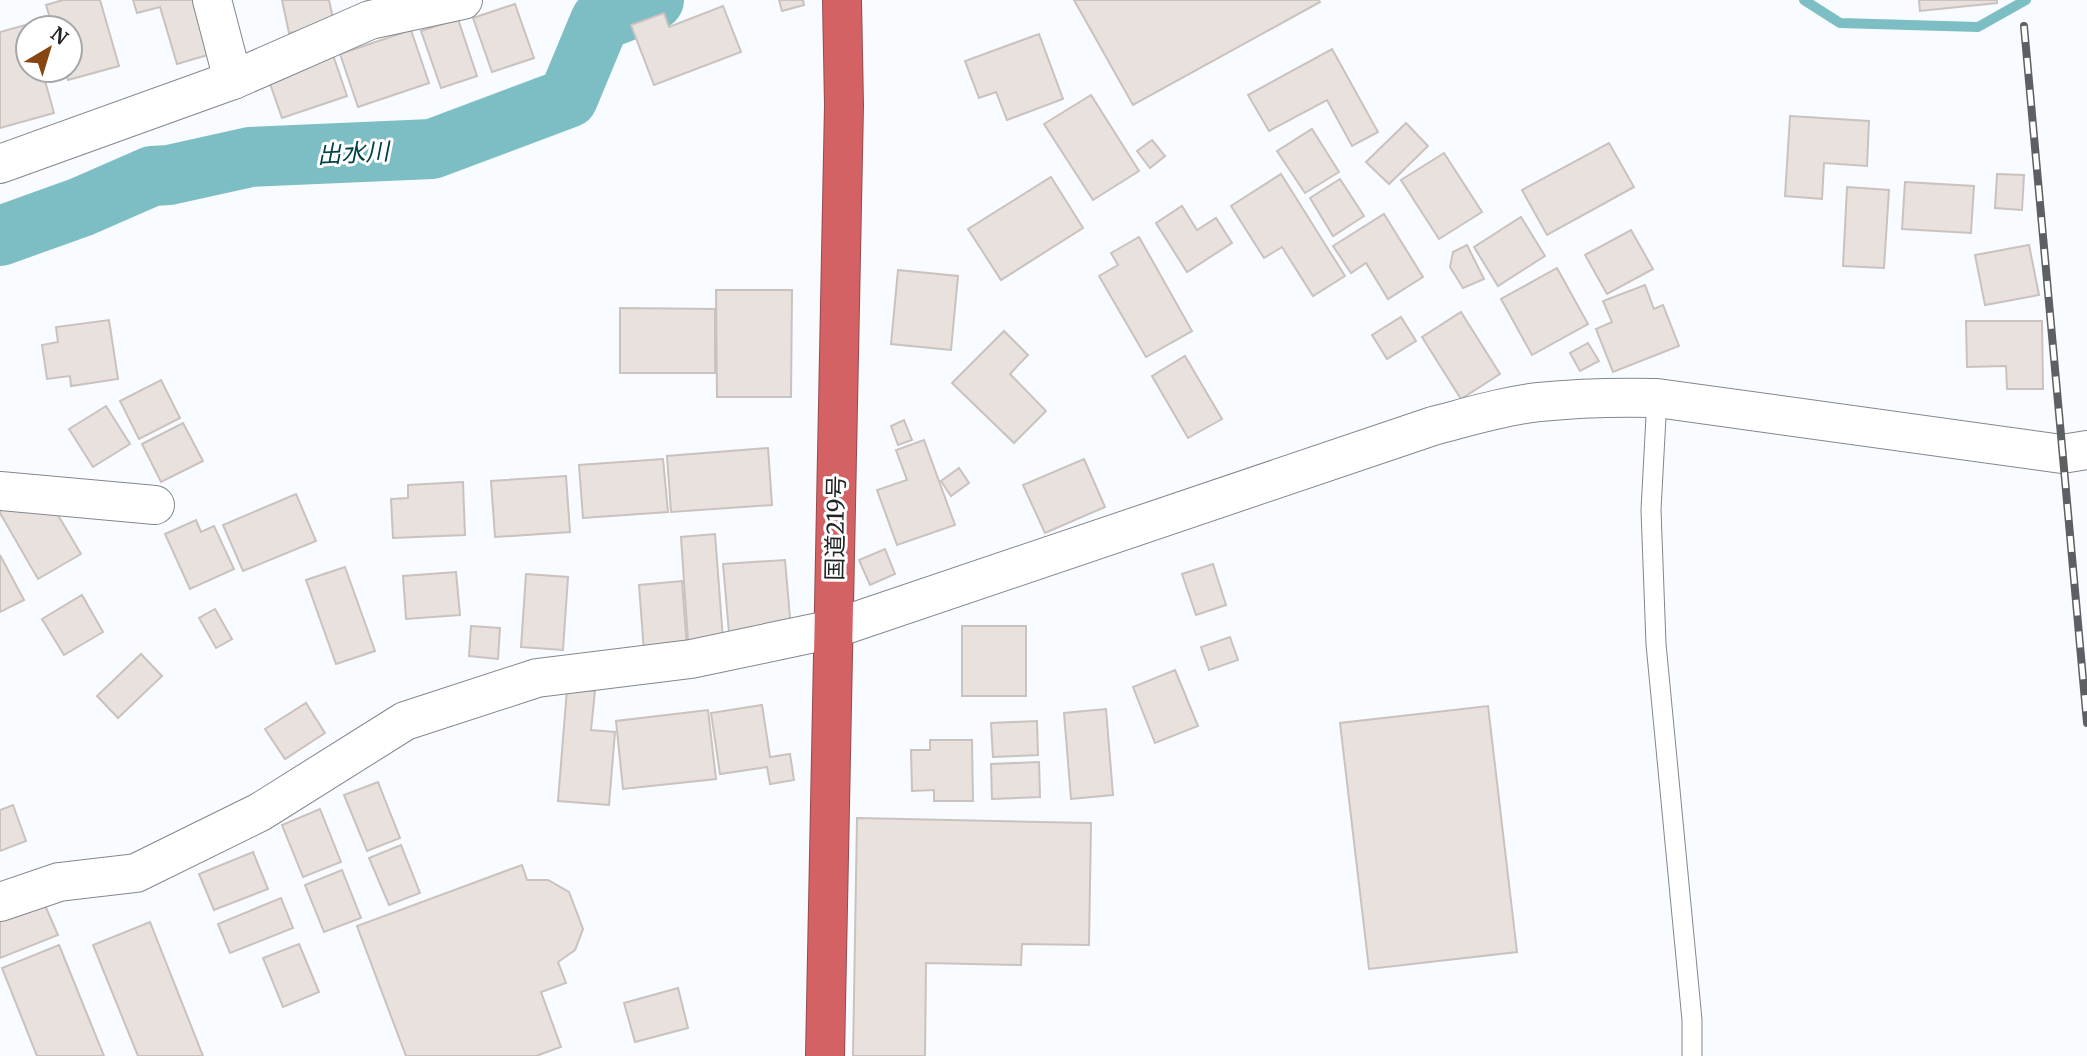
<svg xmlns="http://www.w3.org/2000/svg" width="2087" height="1056" font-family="Merriweather,'Noto Sans JP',serif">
<rect width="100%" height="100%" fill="#f8fbff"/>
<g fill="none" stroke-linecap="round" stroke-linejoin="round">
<polyline stroke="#7cbec4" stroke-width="10" points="1804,0 1840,23 1978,27 2026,0"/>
<polyline stroke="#7cbec4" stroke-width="60" points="0,236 81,207 152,176 169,175 250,157 432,149 568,98 600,21 654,0"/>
</g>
<g fill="#e8e1dd" stroke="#c9c2be" stroke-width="2">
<polygon points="63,0 100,0 119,66 68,80 65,70 70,70 70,28 53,28 46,5"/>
<polygon points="133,0 202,0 218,52 177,64 160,7 137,13"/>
<polygon points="282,0 329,0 334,23 289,33"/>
<polygon points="779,0 803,0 804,5 782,11"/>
<polygon points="1074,0 1319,0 1320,2 1133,105"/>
<polygon points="1919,0 1997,0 1997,3 1920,11"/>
<polygon points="515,4 534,58 492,72 473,18"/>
<polygon points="723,6 741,52 654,85 631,25 664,13 669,27"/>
<polygon points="458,19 477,76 441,88 421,31"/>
<polygon points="29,24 28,70 42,70 54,113 0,128 0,32"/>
<polygon points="411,30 429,83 358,107 340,54"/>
<polygon points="1039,34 1063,99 1007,120 996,92 979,98 965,61"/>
<polygon points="1332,49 1378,132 1352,146 1327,100 1269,131 1248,95"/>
<polygon points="332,52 347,96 282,118 267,75"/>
<polygon points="1091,95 1139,171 1093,200 1044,124"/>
<polygon points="1790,116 1869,121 1867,166 1824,163 1822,199 1785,196"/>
<polygon points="1406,123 1428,146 1389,184 1366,162"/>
<polygon points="1312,129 1339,172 1305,193 1277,151"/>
<polygon points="1152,140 1165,156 1150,168 1137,151"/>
<polygon points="1609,143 1634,187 1547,235 1522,190"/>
<polygon points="1444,153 1482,212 1439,239 1401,180"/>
<polygon points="1281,174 1345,276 1313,296 1282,247 1264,258 1231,206"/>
<polygon points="1997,174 2024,175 2022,210 1995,208"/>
<polygon points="1051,177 1083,228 1001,280 968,229"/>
<polygon points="1340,179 1364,216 1333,236 1310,198"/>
<polygon points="1905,182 1974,186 1971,233 1902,229"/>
<polygon points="1847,187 1889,190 1884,268 1843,266"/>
<polygon points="1182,206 1197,230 1216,218 1232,243 1187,272 1156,223"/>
<polygon points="1384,214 1423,277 1388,299 1366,263 1351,273 1333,246"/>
<polygon points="1521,217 1545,256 1498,286 1474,247"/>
<polygon points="1631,230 1653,269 1607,294 1585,255"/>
<polygon points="1139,237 1192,331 1146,357 1099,276 1118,265 1111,253"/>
<polygon points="1467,245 1484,279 1463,288 1450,267 1453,252"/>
<polygon points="2029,245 2039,295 1985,305 1975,255"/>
<polygon points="1557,268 1588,324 1532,355 1501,299"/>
<polygon points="898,270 958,276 951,350 891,344"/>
<polygon points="1645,285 1654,309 1663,305 1679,346 1613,372 1596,329 1612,322 1603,301"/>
<polygon points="716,290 792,290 791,397 717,397"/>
<polygon points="620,308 715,309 715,373 620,373"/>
<polygon points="1461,312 1500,374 1461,399 1422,337"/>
<polygon points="1401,317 1416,341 1387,359 1372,335"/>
<polygon points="109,320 118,379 71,386 70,376 47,379 42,345 58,342 56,327"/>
<polygon points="1966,321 2042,321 2043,389 2007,389 2006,366 1967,367"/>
<polygon points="1004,331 1028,355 1010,374 1046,411 1014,443 952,383"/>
<polygon points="1588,343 1599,361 1580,371 1570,353"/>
<polygon points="1185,356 1222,419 1188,438 1152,376"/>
<polygon points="161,380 180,418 139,439 120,401"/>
<polygon points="106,406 130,444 93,467 69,429"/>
<polygon points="904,420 912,440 898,445 891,426"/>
<polygon points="183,423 203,461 161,482 142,444"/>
<polygon points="924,440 955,525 897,545 877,490 907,480 896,450"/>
<polygon points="768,448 772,505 671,512 667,456"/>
<polygon points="663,459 668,512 583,518 579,465"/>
<polygon points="1084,459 1105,507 1045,533 1023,485"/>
<polygon points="959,468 969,483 951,496 941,481"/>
<polygon points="566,476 570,532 495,537 491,481"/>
<polygon points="36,478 81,554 38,579 0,513 0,499"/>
<polygon points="463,482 465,535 393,538 391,499 408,498 408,485"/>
<polygon points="296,494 316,541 243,571 223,525"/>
<polygon points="196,520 201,532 214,526 234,569 190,589 165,534"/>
<polygon points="715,534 723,639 688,641 681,537"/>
<polygon points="885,549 895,574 870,585 859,560"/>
<polygon points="0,555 24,600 0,612"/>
<polygon points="785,560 791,629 729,633 723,564"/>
<polygon points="1213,564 1226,605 1196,615 1182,574"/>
<polygon points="345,567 375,651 336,664 306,580"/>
<polygon points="456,572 460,615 406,619 403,576"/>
<polygon points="526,574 568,577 563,650 521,647"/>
<polygon points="682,581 687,649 644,652 639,585"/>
<polygon points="82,595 103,632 64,655 42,619"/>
<polygon points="215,609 232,639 216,648 199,618"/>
<polygon points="471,626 500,628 498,659 469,656"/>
<rect x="962" y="626" width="64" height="70"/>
<polygon points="1230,637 1238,660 1209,670 1201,647"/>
<polygon points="141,654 162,676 118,718 97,696"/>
<polygon points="1175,670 1198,726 1155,743 1133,687"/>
<polygon points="567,689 595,691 591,730 615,732 609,805 558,801"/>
<polygon points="306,703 325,733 285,759 265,729"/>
<polygon points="762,705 770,757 790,754 794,780 770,784 767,767 720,774 711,713"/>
<polygon points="1488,706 1517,952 1369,969 1340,723"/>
<polygon points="1106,709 1113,795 1071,799 1064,713"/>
<polygon points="708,710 716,779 623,789 616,721"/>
<polygon points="1037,721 1038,755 993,757 991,723"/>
<polygon points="930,740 972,740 973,801 934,801 934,790 912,791 911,750 930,750"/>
<polygon points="1039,762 1040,797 992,799 991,764"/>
<polygon points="378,782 400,838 367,851 344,795"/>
<polygon points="13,805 26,841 0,851 0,810"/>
<polygon points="320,809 341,862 303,877 282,825"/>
<polygon points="857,818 1091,823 1089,945 1022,944 1021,965 926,963 925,1056 853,1056"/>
<polygon points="401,845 420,893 389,905 369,858"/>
<polygon points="253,852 268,889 214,910 199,874"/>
<polygon points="522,865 527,880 548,880 569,892 583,929 575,950 558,962 566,983 541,992 561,1047 536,1056 406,1056 357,926"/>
<polygon points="342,870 361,918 324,932 305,885"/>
<polygon points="281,898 293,928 230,953 218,924"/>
<polygon points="44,903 58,935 0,958 0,920"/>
<polygon points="150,922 203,1056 138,1056 93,945"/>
<polygon points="299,944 319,992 283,1007 263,958"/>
<polygon points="59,945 104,1056 37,1056 2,968"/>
<polygon points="678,988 688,1028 635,1042 624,1003"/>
</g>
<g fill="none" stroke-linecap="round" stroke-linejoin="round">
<defs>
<polyline id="lane" points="1657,398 1651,510 1656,644 1692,1020 1692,1056"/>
<g id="street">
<polyline points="212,0 233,80"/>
<polyline points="0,164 233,80 370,20 463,0"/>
<polyline points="0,491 155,505"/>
</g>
<path id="secondary" d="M0,902L59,882L136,873L260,812L405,721L537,678L691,659L833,629L1433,426C1468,417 1503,406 1539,402C1578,398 1617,397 1657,398L2062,454L2087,450"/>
<polyline id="highway" points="825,1056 844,105 842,0"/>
</defs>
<use href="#lane" stroke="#83878d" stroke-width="21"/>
<use href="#street" stroke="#83878d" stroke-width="40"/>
<use href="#secondary" stroke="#83878d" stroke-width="40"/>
<use href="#highway" stroke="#954b4e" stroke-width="40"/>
<use href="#lane" stroke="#fff" stroke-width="19"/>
<use href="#street" stroke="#fff" stroke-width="38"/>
<use href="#secondary" stroke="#fff" stroke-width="38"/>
<use href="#highway" stroke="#d46164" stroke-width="38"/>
<defs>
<polyline id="rail" points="2024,26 2087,723"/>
</defs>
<use href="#rail" stroke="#5d6062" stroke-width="8"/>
<use href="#rail" stroke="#fff" stroke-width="5" stroke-dasharray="16" stroke-linecap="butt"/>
</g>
<g text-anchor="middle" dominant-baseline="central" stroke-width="6" stroke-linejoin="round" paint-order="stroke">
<g font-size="23" fill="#212325" stroke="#fff">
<text transform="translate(835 528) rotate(-89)">国道219号</text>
</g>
<g font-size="24" font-style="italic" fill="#004146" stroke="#fff">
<text transform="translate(353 153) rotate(-3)">出水川</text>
</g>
</g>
<g transform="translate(49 49) rotate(38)"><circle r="33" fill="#ffffff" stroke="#a6a7a8" stroke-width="2"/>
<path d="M0-5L12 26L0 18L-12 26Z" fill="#864511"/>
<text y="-10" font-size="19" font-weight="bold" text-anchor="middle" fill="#212325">N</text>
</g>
</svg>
